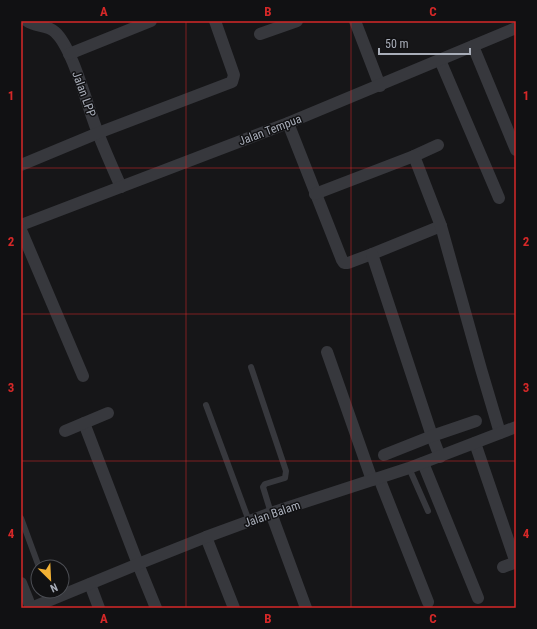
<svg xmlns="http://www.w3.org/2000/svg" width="537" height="629" font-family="'Roboto Condensed',sans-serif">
<rect width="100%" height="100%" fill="#161618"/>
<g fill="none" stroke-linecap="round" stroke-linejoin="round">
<g stroke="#37383d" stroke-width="6">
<polyline points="251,367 286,471 285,478 265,484 263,487 271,513"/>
<polyline points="206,405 249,521"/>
<polyline points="409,468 428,511"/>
<polyline points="21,518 39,567"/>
</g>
<g stroke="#37383d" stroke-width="12">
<path d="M27,21C35,27 48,25 55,32C73,48 88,109 98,133C105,151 113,169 121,187"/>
<polyline points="355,21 380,86"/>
<polyline points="260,34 297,21"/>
<polyline points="473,46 516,150"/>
<polyline points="69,54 151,21"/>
<polyline points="440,60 499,198"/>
<polyline points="288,123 342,260 344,263 348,263 372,254 441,226"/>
<polyline points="414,156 438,145"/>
<polyline points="21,165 98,133 232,82 234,75 215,21"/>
<polyline points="315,194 414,156 441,226 481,369 500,433"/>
<polyline points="21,225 288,123 516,28"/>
<polyline points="21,230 83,376"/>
<polyline points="372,254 432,436 440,457"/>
<polyline points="327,352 372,480"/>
<polyline points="84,423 138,564 156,608"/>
<polyline points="65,431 108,413"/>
<polyline points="475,443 515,560 514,563 503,567"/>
<polyline points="384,455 432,436 476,421"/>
<polyline points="423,463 478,598"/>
<polyline points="379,478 428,602"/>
<polyline points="271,513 306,608"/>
<polyline points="206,537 234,608"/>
<polyline points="21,583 31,608"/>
<polyline points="90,584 99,608"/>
<polyline points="31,608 138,564 206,537 271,513 409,468 516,427"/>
</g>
</g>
<path fill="none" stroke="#d62828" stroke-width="1" stroke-opacity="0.55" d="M186,21V608M351,21V608M21,168H516M21,314H516M21,461H516"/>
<g text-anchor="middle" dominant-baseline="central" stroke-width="3" stroke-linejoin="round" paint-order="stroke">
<g font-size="12" fill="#a8adb8" stroke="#111113">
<text transform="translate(84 94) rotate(70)">Jalan LPP</text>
<text transform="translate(270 130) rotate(-21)">Jalan Tempua</text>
<text transform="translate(272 514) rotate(-19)">Jalan Balam</text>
</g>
</g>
<rect width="537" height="629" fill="none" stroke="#111113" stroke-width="44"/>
<g transform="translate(50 579) rotate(156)"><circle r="19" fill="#111113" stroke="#4d4f55"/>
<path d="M0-3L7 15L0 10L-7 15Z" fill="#f2b134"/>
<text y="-6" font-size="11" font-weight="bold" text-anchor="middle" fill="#a8adb8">N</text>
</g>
<path d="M379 48v6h91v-6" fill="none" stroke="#a8adb8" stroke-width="2"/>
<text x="385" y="48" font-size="12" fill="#a8adb8" stroke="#111113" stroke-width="3" paint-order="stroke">50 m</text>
<rect x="22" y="22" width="493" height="585" fill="none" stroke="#d62828" stroke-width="1.5"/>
<g font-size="13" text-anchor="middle" font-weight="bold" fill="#d62828">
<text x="104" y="16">A</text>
<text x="268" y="16">B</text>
<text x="433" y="16">C</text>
<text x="11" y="100">1</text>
<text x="526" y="100">1</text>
<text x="11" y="246">2</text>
<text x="526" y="246">2</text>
<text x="11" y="392">3</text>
<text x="526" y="392">3</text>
<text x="11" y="538">4</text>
<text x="526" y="538">4</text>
<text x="104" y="623">A</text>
<text x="268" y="623">B</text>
<text x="433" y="623">C</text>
</g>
</svg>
